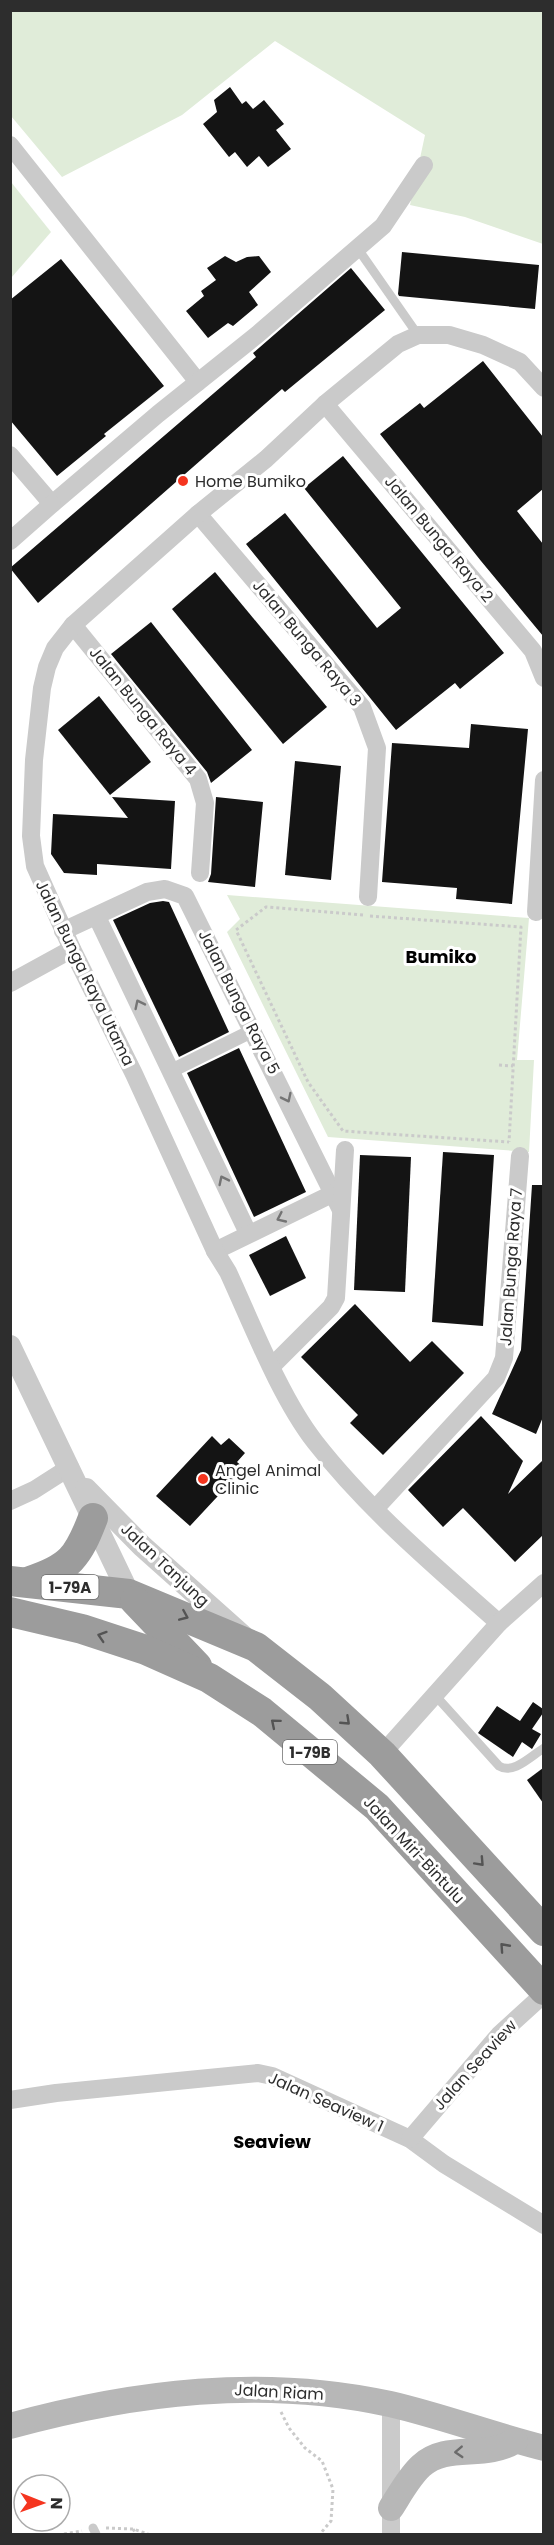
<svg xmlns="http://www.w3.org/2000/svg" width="554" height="2545" font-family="Poppins,sans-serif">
<rect width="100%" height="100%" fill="#fff"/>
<g fill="#e0ecd9">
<polygon points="10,11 543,11 543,244 465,217 410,205 425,135 275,41 182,115 62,177 11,116"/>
<polygon points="11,182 51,232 11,278 10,278"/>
<polygon points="227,895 529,918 517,1060 534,1060 529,1152 328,1137 227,932 240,919"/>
</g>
<g fill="#141414">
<polygon points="230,87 242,104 246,101 253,109 264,100 284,124 276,130 291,149 268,167 259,156 247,167 235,152 229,157 203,124 217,112 214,100"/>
<polygon points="402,252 539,265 535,309 399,296 398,294"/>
<polygon points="225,256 236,262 247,257 259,256 271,272 249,292 258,305 233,326 228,323 208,338 186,311 204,296 201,291 216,280 207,268"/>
<polygon points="61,259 164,386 104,434 106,436 57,476 10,420 10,300"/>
<polygon points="351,268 385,310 285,392 282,389 38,603 10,568 256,357 253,353"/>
<polygon points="483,361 543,437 543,489 517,511 543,544 543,636 481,561 380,434 420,403 424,408"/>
<polygon points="343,456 504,653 460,689 455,683 396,730 246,544 285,513 377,628 401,608 304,488"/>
<polygon points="215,572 327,707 283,744 172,609"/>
<polygon points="151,622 252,750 211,783 207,772 111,654"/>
<polygon points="99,696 151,762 110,795 58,730"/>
<polygon points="471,724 528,729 512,904 456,899 457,888 382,882 392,743 469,748"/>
<polygon points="295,761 341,766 331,880 285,875"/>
<polygon points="112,797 175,801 171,869 97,864 97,875 64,873 51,854 53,814 128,818"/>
<polygon points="216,797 263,802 255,887 208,882 211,874"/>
<polygon points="163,901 169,902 229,1032 179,1057 113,920 150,903"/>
<polygon points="239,1048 306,1192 254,1217 187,1073"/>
<polygon points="443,1152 494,1155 483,1326 432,1322"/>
<polygon points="360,1155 411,1157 405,1292 354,1290"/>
<polygon points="532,1185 543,1185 543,1417 536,1434 492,1414 521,1350"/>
<polygon points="286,1236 306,1278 270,1296 249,1255"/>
<polygon points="355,1304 410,1362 432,1341 464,1373 383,1455 350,1423 358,1415 301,1357"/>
<polygon points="481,1416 523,1461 508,1494 543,1460 543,1535 515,1562 463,1508 443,1527 408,1490"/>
<polygon points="212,1436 221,1445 229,1438 245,1453 237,1462 244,1468 190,1526 156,1496"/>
<polygon points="533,1702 543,1709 543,1713 532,1729 541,1734 532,1749 522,1742 513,1757 478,1733 497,1706 520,1721"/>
<polygon points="543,1768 543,1803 527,1780"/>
</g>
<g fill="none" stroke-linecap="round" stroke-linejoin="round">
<g stroke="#cacaca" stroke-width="3" stroke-dasharray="3 3" stroke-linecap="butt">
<polyline points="363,915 266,907 236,930 308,1082 343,1131 509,1142"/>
<polyline points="370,916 521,927 509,1142"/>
<polyline points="499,1065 513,1066"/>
<polyline points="281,2412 289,2428 305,2448 322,2461 333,2489 331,2521 320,2534"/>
<polyline points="106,2528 133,2529 148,2534"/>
<polyline points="133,2529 136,2534"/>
<polyline points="64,2534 82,2531"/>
</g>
<g stroke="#cacaca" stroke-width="9">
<polyline points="358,249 418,335"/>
<path d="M434,1694L499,1766C513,1775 531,1756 544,1748"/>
<polyline points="93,2528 96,2534"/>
</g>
<polyline stroke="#cacaca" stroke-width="14" points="171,1071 254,1030"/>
<g stroke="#cacaca" stroke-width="18">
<polyline points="10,145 198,382"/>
<polyline points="325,404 533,651 544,678"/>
<polyline points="10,455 52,504 158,414 258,334 383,226 424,165"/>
<polyline points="198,514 362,707 377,748 368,897"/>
<polyline points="10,541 52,504"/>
<polyline points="73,625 198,779 205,803 200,873"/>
<polyline points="536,912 544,780"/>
<polyline points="97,917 248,1233"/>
<polyline points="63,931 147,892 165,889 185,896 341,1210"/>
<polyline points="10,983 72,949"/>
<polyline points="215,1251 334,1193"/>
<polyline points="272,1366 331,1307 336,1298 345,1150"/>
<polyline points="10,1501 34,1490 70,1467"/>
<polyline points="375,1509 496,1378 504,1358 520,1156"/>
<path d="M499,1623C435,1566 368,1510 315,1442C280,1397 252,1324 228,1272L215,1251L134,1074L72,949L35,866L31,836L34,760L42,688L47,667L55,648L73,625L198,514L266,459L325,404L398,344L418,335H449L483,345L520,362L544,388"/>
<polyline points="382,1754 499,1623 544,1583"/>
<polyline points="10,2100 56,2093 258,2073 272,2076 410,2139 444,2164 544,2225"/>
<polyline points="410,2139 499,2035 544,1994"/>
<polyline points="391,2534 391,2404"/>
</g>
<g stroke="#cacaca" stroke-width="22">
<polyline points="10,1346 129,1594"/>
<polyline points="86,1489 142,1546 244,1637"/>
</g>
<g stroke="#b7b7b7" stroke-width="26">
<path d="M10,2426C134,2392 263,2376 390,2404C442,2416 492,2435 544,2448"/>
<path d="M391,2508C400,2494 409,2477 421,2466C447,2442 484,2460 515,2441"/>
</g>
<g stroke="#9c9c9c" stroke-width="30">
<polyline points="10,1581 129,1594 256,1647 320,1697 382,1754 544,1931"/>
<path d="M30,1581C70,1568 78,1557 93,1518"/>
<polyline points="135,1601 197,1666"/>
<polyline points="10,1612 82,1629 146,1650 209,1678 262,1712 377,1807 544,1990"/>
</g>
</g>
<defs><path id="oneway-chevron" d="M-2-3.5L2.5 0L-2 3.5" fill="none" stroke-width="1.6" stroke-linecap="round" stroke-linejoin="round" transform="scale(1.5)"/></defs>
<g stroke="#747474">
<use href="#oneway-chevron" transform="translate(139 1004) rotate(-116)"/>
<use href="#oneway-chevron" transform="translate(287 1098) rotate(64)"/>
<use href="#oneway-chevron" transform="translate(223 1180) rotate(-116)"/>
<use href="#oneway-chevron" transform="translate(281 1218) rotate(155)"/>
</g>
<g stroke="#545454">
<use href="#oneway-chevron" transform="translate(184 1616) rotate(23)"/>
<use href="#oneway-chevron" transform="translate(102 1636) rotate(-162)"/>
<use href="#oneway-chevron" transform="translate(346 1721) rotate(43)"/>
<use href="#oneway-chevron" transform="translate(275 1723) rotate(-140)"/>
<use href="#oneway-chevron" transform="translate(480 1862) rotate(47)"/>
<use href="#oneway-chevron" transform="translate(504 1947) rotate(-132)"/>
</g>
<use stroke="#6b6b6b" href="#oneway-chevron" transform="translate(459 2452) rotate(177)"/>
<g fill="#f5351f" stroke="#fff" stroke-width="2">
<circle cx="183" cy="481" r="6"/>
<circle cx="203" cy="1479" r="6"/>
</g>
<g text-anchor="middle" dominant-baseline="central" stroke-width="6" stroke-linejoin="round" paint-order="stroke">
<g fill="#fff" stroke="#6c6c6c" stroke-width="1.5">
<rect x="41.5" y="1575" width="57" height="24" rx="4.5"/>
<rect x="283" y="1740" width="54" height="24" rx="4.5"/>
</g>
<g font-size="15" font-weight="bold" fill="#2d2d2d">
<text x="70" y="1587">1-79A</text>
<text x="310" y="1752">1-79B</text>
</g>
<g font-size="16" fill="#2d2d2d" stroke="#fff" text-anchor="start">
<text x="195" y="481">Home Bumiko</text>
<text x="215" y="1470">Angel Animal<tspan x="215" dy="18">Clinic</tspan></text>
</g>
<g font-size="16" fill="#2d2d2d" stroke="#fff">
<text transform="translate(439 539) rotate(50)">Jalan Bunga Raya 2</text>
<text transform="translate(307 643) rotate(50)">Jalan Bunga Raya 3</text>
<text transform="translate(143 711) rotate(51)">Jalan Bunga Raya 4</text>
<text transform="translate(85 973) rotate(64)">Jalan Bunga Raya Utama</text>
<text transform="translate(239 1002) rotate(63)">Jalan Bunga Raya 5</text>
<text transform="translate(511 1267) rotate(-86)">Jalan Bunga Raya 7</text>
<text transform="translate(165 1565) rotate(43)">Jalan Tanjung</text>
<text transform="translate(414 1850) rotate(47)">Jalan Miri-Bintulu</text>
<text transform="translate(475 2065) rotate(-48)">Jalan Seaview</text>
<text transform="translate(326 2102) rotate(24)">Jalan Seaview 1</text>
<text transform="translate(279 2392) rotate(3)">Jalan Riam</text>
</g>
<g font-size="18" font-weight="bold" fill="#000" stroke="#fff">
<text x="441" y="956">Bumiko</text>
<text x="272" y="2141">Seaview</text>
</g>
</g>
<rect width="554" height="2545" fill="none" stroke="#2d2d2d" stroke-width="24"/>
<g transform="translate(42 2503) rotate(91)"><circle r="28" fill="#ffffff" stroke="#ababab" stroke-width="1.5"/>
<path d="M0-4.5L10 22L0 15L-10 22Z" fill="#f5351f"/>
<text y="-9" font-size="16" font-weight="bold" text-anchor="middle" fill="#2d2d2d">N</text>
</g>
</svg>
